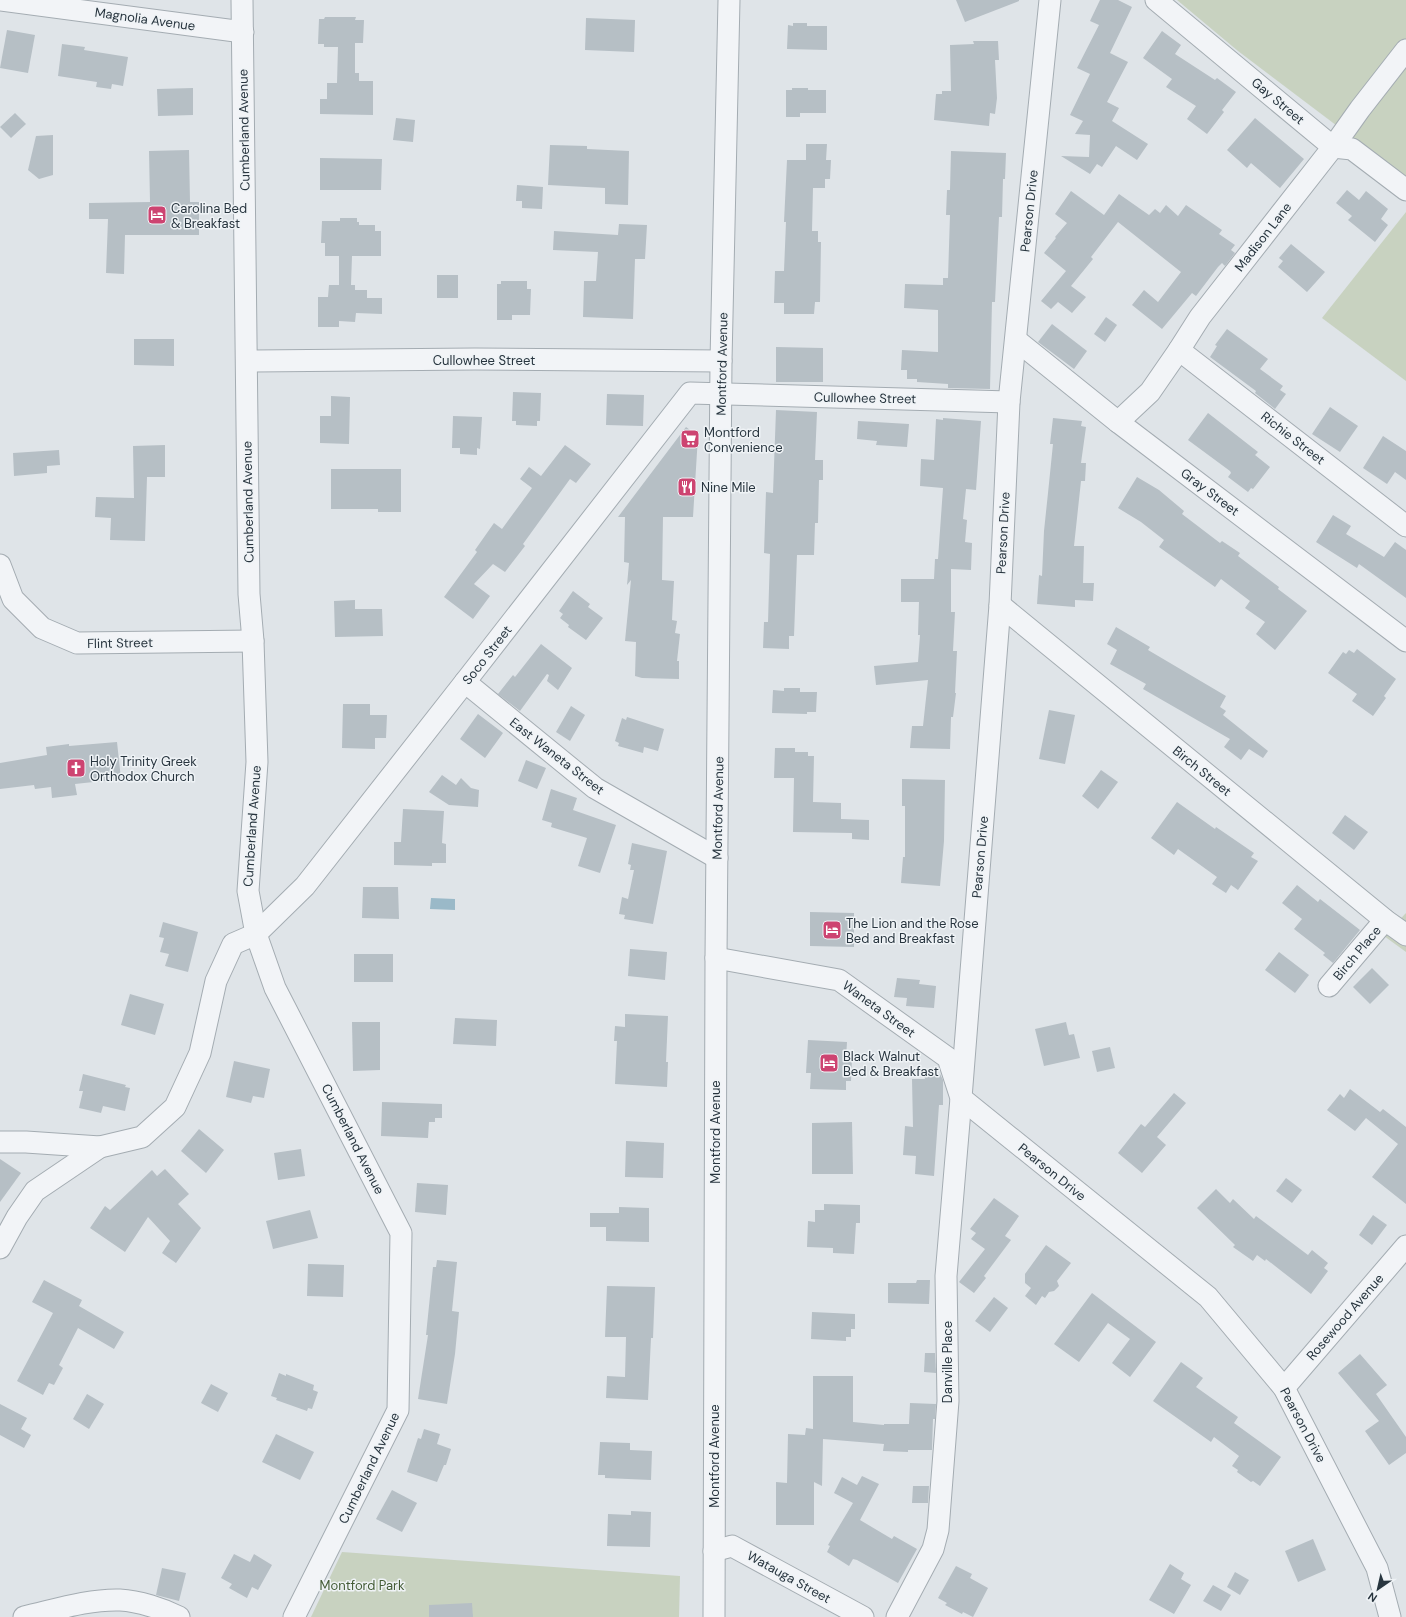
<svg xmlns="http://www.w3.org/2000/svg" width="1406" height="1617" font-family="'DM Sans',sans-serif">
<rect width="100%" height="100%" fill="#dfe4e8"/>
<g fill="#c8d2c0">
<polygon points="1177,0 1406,0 1406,178 1238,51"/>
<polygon points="1406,212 1406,381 1322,318"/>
<polygon points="1406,913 1406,952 1384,936"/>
<polygon points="342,1552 680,1576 679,1617 311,1617"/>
</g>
<polygon fill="#9ab9c8" points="431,898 455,899 455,910 430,909"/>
<g fill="#b6bfc5">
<polygon points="956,0 1019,0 1019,1 965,22"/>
<polygon points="1100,0 1118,0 1132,7 1110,53 1128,62 1107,102 1119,108 1112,121 1148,144 1137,160 1116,146 1102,167 1097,164 1090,174 1061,156 1089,157 1090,135 1075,134 1083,121 1070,115 1090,74 1077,68 1099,25 1090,21"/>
<polygon points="325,17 356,17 355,20 364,20 363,43 355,43 355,73 359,73 359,81 373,81 373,115 320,114 320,99 327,99 327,83 337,83 338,47 324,47 324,44 318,44 319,19 324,19"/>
<polygon points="586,18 635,20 634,52 585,50"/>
<polygon points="793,23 807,23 807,26 827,26 827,50 787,49 788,25 793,26"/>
<polygon points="7,30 35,35 28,73 0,68"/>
<polygon points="1162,31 1181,45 1175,54 1215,80 1217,78 1236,92 1222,110 1224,112 1207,134 1187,119 1196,106 1166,87 1172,79 1143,58"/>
<polygon points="973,41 998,41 999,60 995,60 997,98 995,114 990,113 989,126 934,120 936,94 942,94 942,91 951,91 950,45 974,44"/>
<polygon points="62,44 85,47 84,50 128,57 123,86 112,84 111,89 96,87 97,82 58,76"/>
<polygon points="193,88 193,115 158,116 157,89"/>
<polygon points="792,88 808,88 808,90 826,90 826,113 800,113 800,117 786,117 786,90 792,90"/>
<polygon points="15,113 26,124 11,138 0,127"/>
<polygon points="396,118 415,120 413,142 393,140"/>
<polygon points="1255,118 1304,159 1280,188 1251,163 1247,168 1227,150"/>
<polygon points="53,135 53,175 39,179 28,170 36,136"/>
<polygon points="806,144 827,144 826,160 831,160 830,179 825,179 825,188 813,188 812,231 818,231 818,242 821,242 820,302 815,302 814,314 784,314 784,303 774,303 775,271 784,271 786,222 784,222 787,160 806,160"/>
<polygon points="550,145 587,146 587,149 629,151 628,205 605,204 605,188 548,185"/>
<polygon points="189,150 190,202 199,202 199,235 125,235 124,274 106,273 108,219 89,219 89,203 150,202 149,151"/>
<polygon points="951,151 1006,153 1005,179 1003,179 1002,217 999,217 995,302 992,302 990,389 948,388 948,384 917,382 917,379 907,379 907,370 901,370 902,350 938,352 938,310 904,308 905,284 943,285 943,278 948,278 950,215 946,215 947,190 950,190"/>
<polygon points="320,158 382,159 381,190 320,190"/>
<polygon points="517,185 543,187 542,209 522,208 522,201 516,201"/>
<polygon points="1347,190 1359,200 1366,191 1388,209 1381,219 1388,225 1375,242 1348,220 1352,216 1336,203"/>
<polygon points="1071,191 1104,215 1119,194 1149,215 1155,209 1160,213 1166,205 1178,216 1186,205 1222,230 1219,234 1235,245 1231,250 1235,253 1225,266 1222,263 1218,267 1196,296 1192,293 1162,329 1132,305 1144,290 1158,302 1181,272 1118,222 1091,257 1093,259 1071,286 1086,297 1072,313 1058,302 1051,309 1041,301 1066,271 1044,253 1056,238 1055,237 1067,223 1055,214"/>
<polygon points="340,218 357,218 357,222 359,222 359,225 375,225 375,231 381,231 381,256 352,256 351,285 355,285 355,290 367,290 367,298 382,298 382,314 356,313 355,322 339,321 339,327 318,327 318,297 328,297 329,285 339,285 339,256 325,256 325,243 321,243 322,221 340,221"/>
<polygon points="619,224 647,225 645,259 635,259 633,319 583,317 584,281 596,281 598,252 553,250 554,231 618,235"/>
<polygon points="1291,244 1325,272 1307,292 1278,267 1283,261 1279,258"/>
<rect x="437" y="275" width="21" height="23"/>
<polygon points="501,281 527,281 527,289 531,289 530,315 512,315 512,320 497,320 497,284 501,284"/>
<polygon points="1106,317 1117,325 1105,342 1094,334"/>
<polygon points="1052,324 1087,351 1074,369 1038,342"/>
<polygon points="1227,329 1268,359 1260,369 1283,386 1280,390 1286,394 1275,409 1255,393 1256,391 1210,357 1217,346 1215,345"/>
<polygon points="134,339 174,339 174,366 134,365"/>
<polygon points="776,347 823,348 823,382 776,382"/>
<polygon points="513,392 541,393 540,421 537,421 537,426 516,425 516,421 512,421"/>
<polygon points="607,394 644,395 643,426 606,425"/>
<polygon points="331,396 350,397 349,444 320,443 320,416 331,416"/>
<polygon points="1330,407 1358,426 1340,452 1312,434"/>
<polygon points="776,410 817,412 815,460 823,460 823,480 819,480 818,523 815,523 814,555 797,555 794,636 789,636 789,649 763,648 764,622 768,622 770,554 764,553 766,492 773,493"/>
<polygon points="1208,413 1258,452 1255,455 1270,467 1253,489 1251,488 1248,492 1228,477 1231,473 1230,471 1188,440"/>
<polygon points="453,416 482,417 480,449 477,448 477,455 460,454 460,448 452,448"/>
<polygon points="943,418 981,421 976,490 966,489 963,519 967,520 965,542 972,543 971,570 951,569 951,612 955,612 953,651 957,651 955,693 956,693 953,717 951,717 950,749 910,748 912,726 923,726 928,680 876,685 874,666 918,662 920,635 918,635 919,602 901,602 901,579 934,579 935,559 938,559 943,488 920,486 921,459 934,460 936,419 943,420"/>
<polygon points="1053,418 1082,421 1081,426 1086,427 1081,463 1086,463 1085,481 1081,481 1074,546 1084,546 1083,583 1094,583 1093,601 1075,600 1075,607 1037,604 1039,575 1042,576 1044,531 1048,493 1053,444 1050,444"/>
<polygon points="858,421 909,424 907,447 876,445 877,441 857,439"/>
<polygon points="686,427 698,436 693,517 663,517 662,580 674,581 672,620 677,621 675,633 680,634 677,661 679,661 679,679 642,678 635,676 636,642 625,641 631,580 627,585 629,563 624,562 625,517 618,517"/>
<polygon points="1383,436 1406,451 1406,480 1395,472 1387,484 1363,468"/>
<polygon points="165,445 165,477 147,477 145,541 110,540 111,518 95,517 96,497 134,498 133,446"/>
<polygon points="565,445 591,464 576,483 570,479 523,544 525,546 505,572 493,564 474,584 490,596 473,619 444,597 477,552 475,550 494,523 502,529 532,488 520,479 529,467 541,476"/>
<polygon points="59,450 60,465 47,466 47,473 14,476 13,453"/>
<polygon points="331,469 401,469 401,512 378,512 378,509 331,509"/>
<polygon points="1137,477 1159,490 1184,511 1182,514 1220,543 1222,541 1240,553 1238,556 1279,587 1278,589 1307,611 1275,650 1256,634 1265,622 1245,608 1250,601 1221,579 1215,587 1159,547 1164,540 1141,522 1118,508"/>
<polygon points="1333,515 1351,526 1346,534 1384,557 1395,542 1406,550 1406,598 1359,564 1357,568 1316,542"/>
<polygon points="573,591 590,604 588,607 603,618 586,640 568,627 569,625 560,618 563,614 559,611"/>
<polygon points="355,600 355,609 382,609 383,636 335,637 334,601"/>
<polygon points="1116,627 1150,647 1148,650 1226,696 1220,707 1226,711 1223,715 1268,751 1263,758 1249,749 1241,760 1224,747 1230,739 1143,689 1146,684 1110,664 1117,650 1107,644"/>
<polygon points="541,644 572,668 558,690 547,681 549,675 547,674 520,711 498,694 513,675 515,677"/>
<polygon points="1357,649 1396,679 1384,696 1386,698 1373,716 1352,701 1357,694 1328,673 1343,652 1346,654 1349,650 1354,653"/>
<polygon points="784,688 800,688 800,692 817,692 816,712 807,712 807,714 772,713 773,690 784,691"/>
<polygon points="343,704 370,704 370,715 387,715 386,738 375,738 375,749 342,748"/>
<polygon points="571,706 585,715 570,741 556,732"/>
<polygon points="1049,710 1075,715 1065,764 1039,759"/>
<polygon points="478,714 503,733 485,758 460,739"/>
<polygon points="627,717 664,729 658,751 644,747 643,753 618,746 619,743 615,741 622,718 626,720"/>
<polygon points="117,742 121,779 75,784 77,795 52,798 51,787 35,789 34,785 0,789 0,763 47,755 46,747 69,744 69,746"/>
<polygon points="775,748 795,748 795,752 808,752 808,756 814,756 813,802 841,803 841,819 869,820 869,840 852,839 852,833 793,832 794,778 774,778"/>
<polygon points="526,760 546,768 537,789 518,781"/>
<polygon points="1101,770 1118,782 1098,809 1082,796"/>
<polygon points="442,775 456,785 461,778 471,788 479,790 478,807 449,805 429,792"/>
<polygon points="902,779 945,780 944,841 940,886 901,883 903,857 905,857 905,806 902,806"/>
<polygon points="551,789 577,798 573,810 616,825 600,873 578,866 587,838 551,827 552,823 542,820"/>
<polygon points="1177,802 1215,829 1216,827 1254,853 1251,857 1258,861 1238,890 1231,885 1226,893 1212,884 1217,877 1178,849 1174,855 1151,838"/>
<polygon points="403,809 444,811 442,843 446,844 446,863 432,863 432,866 394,865 394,842 401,842"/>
<polygon points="1345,815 1368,832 1354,850 1332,833"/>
<polygon points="632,843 667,851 653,924 624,919 625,915 619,914 622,897 628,899 634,870 630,870 631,865 628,864"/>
<polygon points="1297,885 1318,902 1320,899 1360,930 1333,963 1323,955 1325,953 1294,929 1302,919 1282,903"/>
<polygon points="363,887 398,887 399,919 362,918"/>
<polygon points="810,912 854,913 854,947 810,946"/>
<polygon points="163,922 198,932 188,972 165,966 169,954 160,952 164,938 159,937"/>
<polygon points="630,949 667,952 665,980 628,976"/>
<polygon points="1279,952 1309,975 1295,993 1265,970"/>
<rect x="354" y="954" width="39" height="28"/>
<polygon points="1372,968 1389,985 1370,1004 1353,987"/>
<polygon points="897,978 920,980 919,984 936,986 934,1008 906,1006 907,998 894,997"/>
<polygon points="130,994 164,1004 155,1035 121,1025"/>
<polygon points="625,1014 668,1016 666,1062 668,1062 667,1087 615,1084 617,1041 614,1041 615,1026 625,1027"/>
<polygon points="455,1018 497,1020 496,1046 453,1044"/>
<polygon points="352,1022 380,1022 380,1070 353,1071"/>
<polygon points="1066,1022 1069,1035 1074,1034 1080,1058 1044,1066 1035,1029"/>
<polygon points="808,1040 847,1042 846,1058 852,1058 851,1081 846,1081 846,1090 810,1089 811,1073 806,1073"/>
<polygon points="1110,1047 1115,1068 1097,1072 1092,1051"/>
<polygon points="234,1061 270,1069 264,1098 253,1096 251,1103 226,1097"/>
<polygon points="83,1074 126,1085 125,1087 130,1088 125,1111 103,1106 101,1113 79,1108 83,1091 79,1091"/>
<polygon points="924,1074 940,1074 943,1080 943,1105 939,1105 934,1176 915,1174 916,1156 903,1155 905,1126 913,1127 912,1079 925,1079"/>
<polygon points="1350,1089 1380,1112 1383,1109 1406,1127 1406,1204 1372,1177 1398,1144 1366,1118 1355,1131 1327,1110 1340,1094 1344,1098"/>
<polygon points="1174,1093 1186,1103 1157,1137 1166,1145 1142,1173 1118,1153 1141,1124 1145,1127"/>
<polygon points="382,1102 442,1104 442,1118 435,1118 435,1122 429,1122 428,1138 381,1136"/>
<polygon points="852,1122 853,1174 812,1174 812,1123"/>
<polygon points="199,1129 224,1150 206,1173 181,1151"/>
<polygon points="626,1141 664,1143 663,1178 625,1177"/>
<polygon points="301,1149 305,1176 278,1180 274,1153"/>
<polygon points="0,1159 21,1173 0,1202"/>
<polygon points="165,1169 189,1194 178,1204 201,1228 176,1263 162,1253 170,1241 148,1217 125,1252 90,1228 105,1206 110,1210 152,1170 157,1176"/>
<polygon points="1286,1178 1302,1190 1292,1203 1276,1191"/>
<polygon points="417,1183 448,1185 446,1215 415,1212"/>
<polygon points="1216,1189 1230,1203 1233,1199 1254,1219 1256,1216 1308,1255 1312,1250 1328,1263 1324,1268 1328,1271 1311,1294 1266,1259 1265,1261 1257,1255 1253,1261 1233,1247 1235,1245 1197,1208"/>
<polygon points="994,1198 1019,1216 1005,1236 1011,1240 984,1276 986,1278 974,1293 959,1282 985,1249 971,1239 976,1233 970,1229"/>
<polygon points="824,1204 860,1205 860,1223 856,1223 854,1254 833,1253 833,1248 807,1247 808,1221 815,1222 815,1210 824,1210"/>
<polygon points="619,1207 649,1208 649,1242 606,1241 606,1227 590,1227 590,1213 619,1213"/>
<polygon points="310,1210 318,1238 273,1249 266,1221"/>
<polygon points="1373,1215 1387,1225 1372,1245 1359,1235"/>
<polygon points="1046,1245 1071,1263 1057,1281 1059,1286 1054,1291 1049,1292 1045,1298 1042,1296 1036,1305 1025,1296 1031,1288 1025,1283 1025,1274"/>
<polygon points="437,1260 457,1262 452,1311 459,1312 455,1354 447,1404 418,1399 428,1335 426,1335 433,1267 436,1267"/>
<polygon points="308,1264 344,1265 343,1297 307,1296"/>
<polygon points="44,1280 82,1300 79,1306 124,1332 114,1349 78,1328 59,1365 63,1368 54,1385 49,1383 43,1395 17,1381 53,1313 32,1302"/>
<polygon points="917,1280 930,1280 929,1304 888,1303 888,1283 916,1283"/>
<polygon points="607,1286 655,1287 653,1338 651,1338 648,1400 606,1398 607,1376 625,1377 626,1337 605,1337"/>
<polygon points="1092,1293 1156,1342 1130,1377 1112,1363 1130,1339 1108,1323 1079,1362 1054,1344"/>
<polygon points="994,1297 1008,1308 990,1332 975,1321"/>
<polygon points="812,1312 855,1314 855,1329 851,1329 851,1337 846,1337 846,1341 811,1339"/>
<polygon points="925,1353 935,1353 936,1373 924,1372"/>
<polygon points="1360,1354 1387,1385 1376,1394 1406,1437 1406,1453 1389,1465 1365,1431 1379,1421 1338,1373"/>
<polygon points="1181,1362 1203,1378 1196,1387 1238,1417 1234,1423 1281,1457 1260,1486 1253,1481 1251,1482 1237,1472 1238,1470 1232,1466 1239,1456 1214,1437 1211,1442 1153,1401"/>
<polygon points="279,1373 286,1376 286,1374 314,1385 313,1390 318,1392 312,1409 308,1408 307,1411 276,1400 277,1398 271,1396"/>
<polygon points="813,1376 853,1376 853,1422 884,1425 884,1424 909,1424 910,1403 936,1404 935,1419 933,1419 932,1450 908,1450 908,1452 883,1451 884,1444 823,1439 822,1486 814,1482 814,1525 776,1525 776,1482 787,1483 788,1434 805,1435 806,1428 813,1429"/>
<polygon points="211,1384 228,1393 218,1412 201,1403"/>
<polygon points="87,1394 104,1404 89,1429 73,1419"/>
<polygon points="0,1404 27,1418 21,1429 31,1435 24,1448 0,1435"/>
<polygon points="424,1429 440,1434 437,1444 451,1449 446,1465 444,1465 437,1482 407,1472 418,1438 421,1439"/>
<polygon points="276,1434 314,1452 300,1480 262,1462"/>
<polygon points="600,1442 630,1443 630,1450 652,1451 651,1480 605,1478 605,1475 598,1475"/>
<polygon points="862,1476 879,1484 860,1520 892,1539 894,1536 917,1549 898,1583 857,1560 853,1559 849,1566 827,1552 830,1546 828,1545 853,1503 834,1493 842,1477 857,1485"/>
<polygon points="913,1486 929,1486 928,1503 912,1503"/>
<polygon points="392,1490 417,1503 402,1532 376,1519"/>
<polygon points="631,1511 651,1512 650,1547 607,1546 608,1514 631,1515"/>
<polygon points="1313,1539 1326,1570 1298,1582 1285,1551"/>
<polygon points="234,1554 250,1562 254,1554 272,1565 258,1590 252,1587 247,1598 229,1588 232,1584 221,1578"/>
<polygon points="1170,1564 1184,1573 1181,1579 1191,1585 1174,1614 1149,1600"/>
<polygon points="956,1566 972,1574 970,1578 988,1588 973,1617 963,1612 962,1614 945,1605 947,1603 938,1598"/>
<polygon points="162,1568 186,1573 179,1601 156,1595"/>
<polygon points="1235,1572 1249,1580 1240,1595 1227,1587"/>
<polygon points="1213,1585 1231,1595 1221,1611 1203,1601"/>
<polygon points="472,1603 473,1617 429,1617 429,1605"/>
</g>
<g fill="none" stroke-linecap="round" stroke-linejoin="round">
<defs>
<g id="minor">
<polyline points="0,0 243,32"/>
<polyline points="242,0 249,594 253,641 257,762 248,891 256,934 275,988 401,1233 398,1410 294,1617"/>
<polyline points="1050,0 1009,402 1000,605 961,1098 1208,1297 1284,1388 1377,1568 1390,1617"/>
<polyline points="1156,0 1333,147 1352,149 1406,190"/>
<polyline points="1016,340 1118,422 1406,641"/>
<polyline points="1179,350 1406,526"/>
<polyline points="247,361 475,359 721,361"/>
<polyline points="1118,422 1150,392 1179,350 1200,317 1333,147 1360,109 1406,50"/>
<polyline points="0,565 13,599 42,628 77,643 253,641"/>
<polyline points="1000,605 1385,920 1406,935"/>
<polyline points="465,682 595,788 717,858"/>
<polyline points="716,958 839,980 948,1058 961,1098 946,1276 948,1401 938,1530 933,1549 897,1617"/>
<polyline points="1329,986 1385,920"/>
<polyline points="0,1142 26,1142 100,1147"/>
<polyline points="0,1248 17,1217 35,1191 100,1147 142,1137 175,1107 200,1053 216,981 233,944 256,934 305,886 465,682 690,393 1009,402"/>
<polyline points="1284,1388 1406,1246"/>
<polyline points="714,1551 732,1546 863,1617"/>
<path d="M24,1617C55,1610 88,1599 120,1600C139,1601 163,1609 179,1617"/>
<polyline points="714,1617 716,958 721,361 729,0"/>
</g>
</defs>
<use href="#minor" stroke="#a4acb2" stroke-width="23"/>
<use href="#minor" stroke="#f2f4f7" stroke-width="21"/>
</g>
<defs>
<symbol id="hotel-square" viewBox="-11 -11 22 22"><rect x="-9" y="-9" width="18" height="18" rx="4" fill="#cd4471" stroke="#eff3f6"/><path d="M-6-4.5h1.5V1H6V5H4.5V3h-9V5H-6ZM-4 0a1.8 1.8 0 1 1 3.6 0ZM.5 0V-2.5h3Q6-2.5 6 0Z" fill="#fff"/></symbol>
<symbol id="supermarket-square" viewBox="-11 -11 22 22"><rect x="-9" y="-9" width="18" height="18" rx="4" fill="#cd4471" stroke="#eff3f6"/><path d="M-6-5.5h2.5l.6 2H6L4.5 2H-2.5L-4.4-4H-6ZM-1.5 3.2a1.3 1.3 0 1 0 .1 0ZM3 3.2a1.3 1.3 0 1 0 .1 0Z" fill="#fff"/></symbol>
<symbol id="restaurant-square" viewBox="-11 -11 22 22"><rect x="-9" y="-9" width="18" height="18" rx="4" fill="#cd4471" stroke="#eff3f6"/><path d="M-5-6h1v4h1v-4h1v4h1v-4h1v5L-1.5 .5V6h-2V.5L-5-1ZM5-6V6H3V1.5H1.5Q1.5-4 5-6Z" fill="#fff"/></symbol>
<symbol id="church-square" viewBox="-11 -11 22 22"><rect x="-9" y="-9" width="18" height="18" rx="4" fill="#cd4471" stroke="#eff3f6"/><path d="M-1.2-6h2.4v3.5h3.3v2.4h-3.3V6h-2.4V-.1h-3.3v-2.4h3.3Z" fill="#fff"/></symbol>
</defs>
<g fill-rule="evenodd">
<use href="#hotel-square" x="146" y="204" width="22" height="22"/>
<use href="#supermarket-square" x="679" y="428" width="22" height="22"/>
<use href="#restaurant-square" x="676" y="476" width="22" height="22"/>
<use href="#church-square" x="65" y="757" width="22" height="22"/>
<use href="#hotel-square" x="821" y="919" width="22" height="22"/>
<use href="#hotel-square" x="818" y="1052" width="22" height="22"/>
</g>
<g text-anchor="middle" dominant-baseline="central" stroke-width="3" stroke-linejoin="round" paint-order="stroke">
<g font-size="13" fill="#28353f" stroke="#eff3f6">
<text transform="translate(145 19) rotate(8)">Magnolia Avenue</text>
<text transform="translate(1278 101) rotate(40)">Gay Street</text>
<text transform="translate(244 130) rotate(-91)">Cumberland Avenue</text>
<text transform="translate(1029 211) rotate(-84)">Pearson Drive</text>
<text transform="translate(1263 237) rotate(-52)">Madison Lane</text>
<text x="484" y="360">Cullowhee Street</text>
<text transform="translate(722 364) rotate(-89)">Montford Avenue</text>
<text transform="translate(865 398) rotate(1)">Cullowhee Street</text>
<text transform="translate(1293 438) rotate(38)">Richie Street</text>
<text transform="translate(1210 492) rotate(37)">Gray Street</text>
<text transform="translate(248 502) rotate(-91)">Cumberland Avenue</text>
<text transform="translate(1003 533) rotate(-87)">Pearson Drive</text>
<text transform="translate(120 643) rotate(-1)">Flint Street</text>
<text transform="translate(487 655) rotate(-52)">Soco Street</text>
<text transform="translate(557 756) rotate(38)">East Waneta Street</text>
<text transform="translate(1202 771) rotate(39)">Birch Street</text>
<text transform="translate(718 808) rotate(-89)">Montford Avenue</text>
<text transform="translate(252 826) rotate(-86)">Cumberland Avenue</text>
<text transform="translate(980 857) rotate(-85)">Pearson Drive</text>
<text transform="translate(1357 953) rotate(-50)">Birch Place</text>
<text transform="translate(879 1009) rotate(36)">Waneta Street</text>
<text transform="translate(715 1132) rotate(-90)">Montford Avenue</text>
<text transform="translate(353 1139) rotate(63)">Cumberland Avenue</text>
<text transform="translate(1052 1172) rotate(39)">Pearson Drive</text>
<text transform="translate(1345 1317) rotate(-49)">Rosewood Avenue</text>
<text transform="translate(947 1362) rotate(-90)">Danville Place</text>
<text transform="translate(1303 1425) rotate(62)">Pearson Drive</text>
<text transform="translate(714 1456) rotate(-90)">Montford Avenue</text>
<text transform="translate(369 1468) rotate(-64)">Cumberland Avenue</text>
<text transform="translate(789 1577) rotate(29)">Watauga Street</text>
</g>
<g font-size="13" fill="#28353f" stroke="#eff3f6" text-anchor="start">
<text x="171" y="208">Carolina Bed<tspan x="171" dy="15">&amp; Breakfast</tspan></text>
<text x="704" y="432">Montford<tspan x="704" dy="15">Convenience</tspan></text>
<text x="701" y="487">Nine Mile</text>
<text x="90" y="761">Holy Trinity Greek<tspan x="90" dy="15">Orthodox Church</tspan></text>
<text x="846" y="923">The Lion and the Rose<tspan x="846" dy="15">Bed and Breakfast</tspan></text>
<text x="843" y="1056">Black Walnut<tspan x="843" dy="15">Bed &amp; Breakfast</tspan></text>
</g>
<g font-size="13" fill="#435b35" stroke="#eff3f6">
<text x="362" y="1585">Montford Park</text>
</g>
</g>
<g transform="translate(1378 1589) rotate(214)" stroke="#eff3f6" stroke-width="3" paint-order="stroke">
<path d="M0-3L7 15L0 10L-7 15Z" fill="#28353f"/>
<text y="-6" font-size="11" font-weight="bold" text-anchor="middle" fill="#28353f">N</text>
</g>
</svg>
